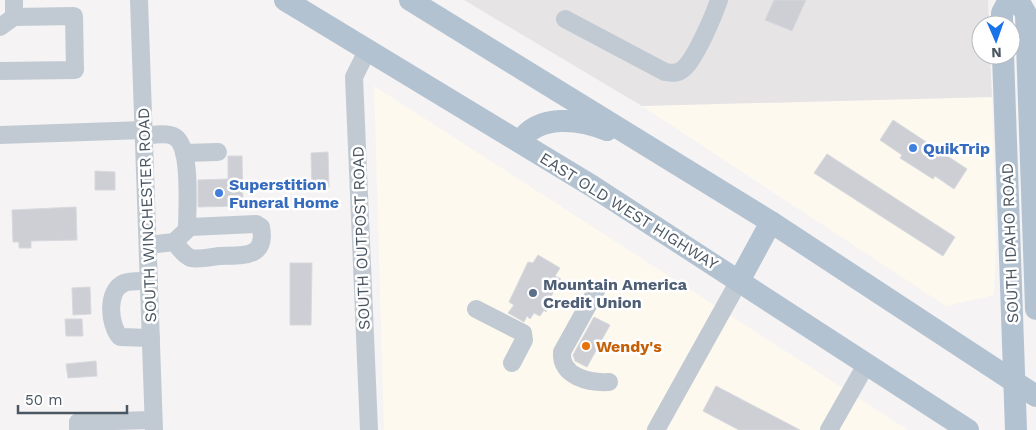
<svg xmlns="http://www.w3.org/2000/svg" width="1036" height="430" font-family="'Work Sans',sans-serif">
<rect width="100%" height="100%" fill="#f5f3f3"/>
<g fill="#fdf9ef">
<polygon points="374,86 908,430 384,430"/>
<polygon points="992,97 996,249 994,295 946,306 642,106"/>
</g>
<polygon fill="#e6e4e5" points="464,0 988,0 989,25 981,25 981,55 990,55 992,97 642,106"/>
<g fill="#cdcfd5" stroke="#d7d9de">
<polygon points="774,0 806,0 792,31 765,20"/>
<polygon points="893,120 967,169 954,189 935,176 933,179 900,158 902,155 880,140"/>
<polygon points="328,152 329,187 312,188 311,153"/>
<polygon points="827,154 955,237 943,256 814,173"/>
<polygon points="228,156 242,156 243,206 198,207 198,180 228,179"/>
<polygon points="95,171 115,172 115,190 95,190"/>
<polygon points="76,207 77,240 31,241 31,248 19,248 19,242 13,242 12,210"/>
<polygon points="538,255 560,268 555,276 561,279 549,300 552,302 546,312 544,310 540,316 534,313 530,319 527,316 524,322 508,313 514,305 509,302 528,262 533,263"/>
<polygon points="290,263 312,263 311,325 290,325"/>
<polygon points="90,287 91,314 73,315 72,288"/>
<polygon points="594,317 610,325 587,367 575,361 573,355"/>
<polygon points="65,319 82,319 83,336 66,336"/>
<polygon points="96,361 97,376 68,378 66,364"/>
<polygon points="716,386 800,430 739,430 703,411"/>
</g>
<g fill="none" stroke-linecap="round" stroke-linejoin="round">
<g stroke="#c1cad2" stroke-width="18">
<polyline points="139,0 154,430"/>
<path d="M565,19L665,72C672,73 677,74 683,69C695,60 714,15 719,0"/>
<polyline points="0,27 14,17 14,0"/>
<polyline points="368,49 354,77 369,430"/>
<polyline points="0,71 75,70 74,16 14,17"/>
<polyline points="0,135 144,130"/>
<path d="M144,136C153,135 167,132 175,137C192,148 187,209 187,229"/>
<polyline points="184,153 218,152"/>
<path d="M148,245L174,242C180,248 183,255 191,258C199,260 211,257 219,256C242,255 267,259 261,227L256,224L190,227L174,242"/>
<path d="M149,281C141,281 132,280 124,283C106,291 109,325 120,337L151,338"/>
<path d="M597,289L562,352C560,377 590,383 609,382"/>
<polyline points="476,309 523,333 524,340 512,363"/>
<polyline points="78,430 78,422 153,420"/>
<polyline points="656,430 739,281"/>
<polyline points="829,430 867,363"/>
</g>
<g stroke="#b3c2d1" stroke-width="22">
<polyline points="285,0 592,186 968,430"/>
<polyline points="410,0 771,222 1036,396"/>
<polyline points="1018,0 1026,14 1036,309"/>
<polyline points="1002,25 1002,13 1009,0"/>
<polyline points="1003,55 1016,430"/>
<path d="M520,142C538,113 580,119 607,130"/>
<polyline points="739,281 771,222"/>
</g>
</g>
<g fill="#3f7fe0" stroke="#fff" stroke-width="2">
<circle cx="913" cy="148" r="5"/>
<circle cx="219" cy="193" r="5"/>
</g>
<circle fill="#5c6f8a" stroke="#fff" stroke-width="2" cx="533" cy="293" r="5"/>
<circle fill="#e8710a" stroke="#fff" stroke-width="2" cx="586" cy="346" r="5"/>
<g text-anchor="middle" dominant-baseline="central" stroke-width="5" stroke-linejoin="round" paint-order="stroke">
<g font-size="16" font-weight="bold" fill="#366cbe" stroke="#fff" text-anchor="start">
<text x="923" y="148">QuikTrip</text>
<text x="229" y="184">Superstition<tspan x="229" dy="18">Funeral Home</tspan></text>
</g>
<g font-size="16" fill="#4a5661" stroke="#fff">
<text transform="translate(629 211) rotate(32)">EAST OLD WEST HIGHWAY</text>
<text transform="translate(147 215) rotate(-92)">SOUTH WINCHESTER ROAD</text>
<text transform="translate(361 238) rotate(-92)">SOUTH OUTPOST ROAD</text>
<text transform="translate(1010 243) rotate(-92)">SOUTH IDAHO ROAD</text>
</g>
<g font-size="16" font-weight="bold" fill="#4e5e75" stroke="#fff" text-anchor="start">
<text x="543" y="284">Mountain America<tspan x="543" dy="18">Credit Union</tspan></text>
</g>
<g font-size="16" font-weight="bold" fill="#c56008" stroke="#fff" text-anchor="start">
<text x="596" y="346">Wendy's</text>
</g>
</g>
<g transform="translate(996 40) rotate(178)"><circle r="24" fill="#ffffff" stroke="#b7bbc0"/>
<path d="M0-4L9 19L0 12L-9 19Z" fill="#1a73e8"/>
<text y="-8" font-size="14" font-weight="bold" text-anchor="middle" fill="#4a5661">N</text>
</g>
<path d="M18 405v8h109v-8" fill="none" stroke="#4a5661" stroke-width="2.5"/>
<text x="25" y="405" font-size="15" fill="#4a5661" stroke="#ffffff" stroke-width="4" paint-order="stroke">50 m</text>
</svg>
